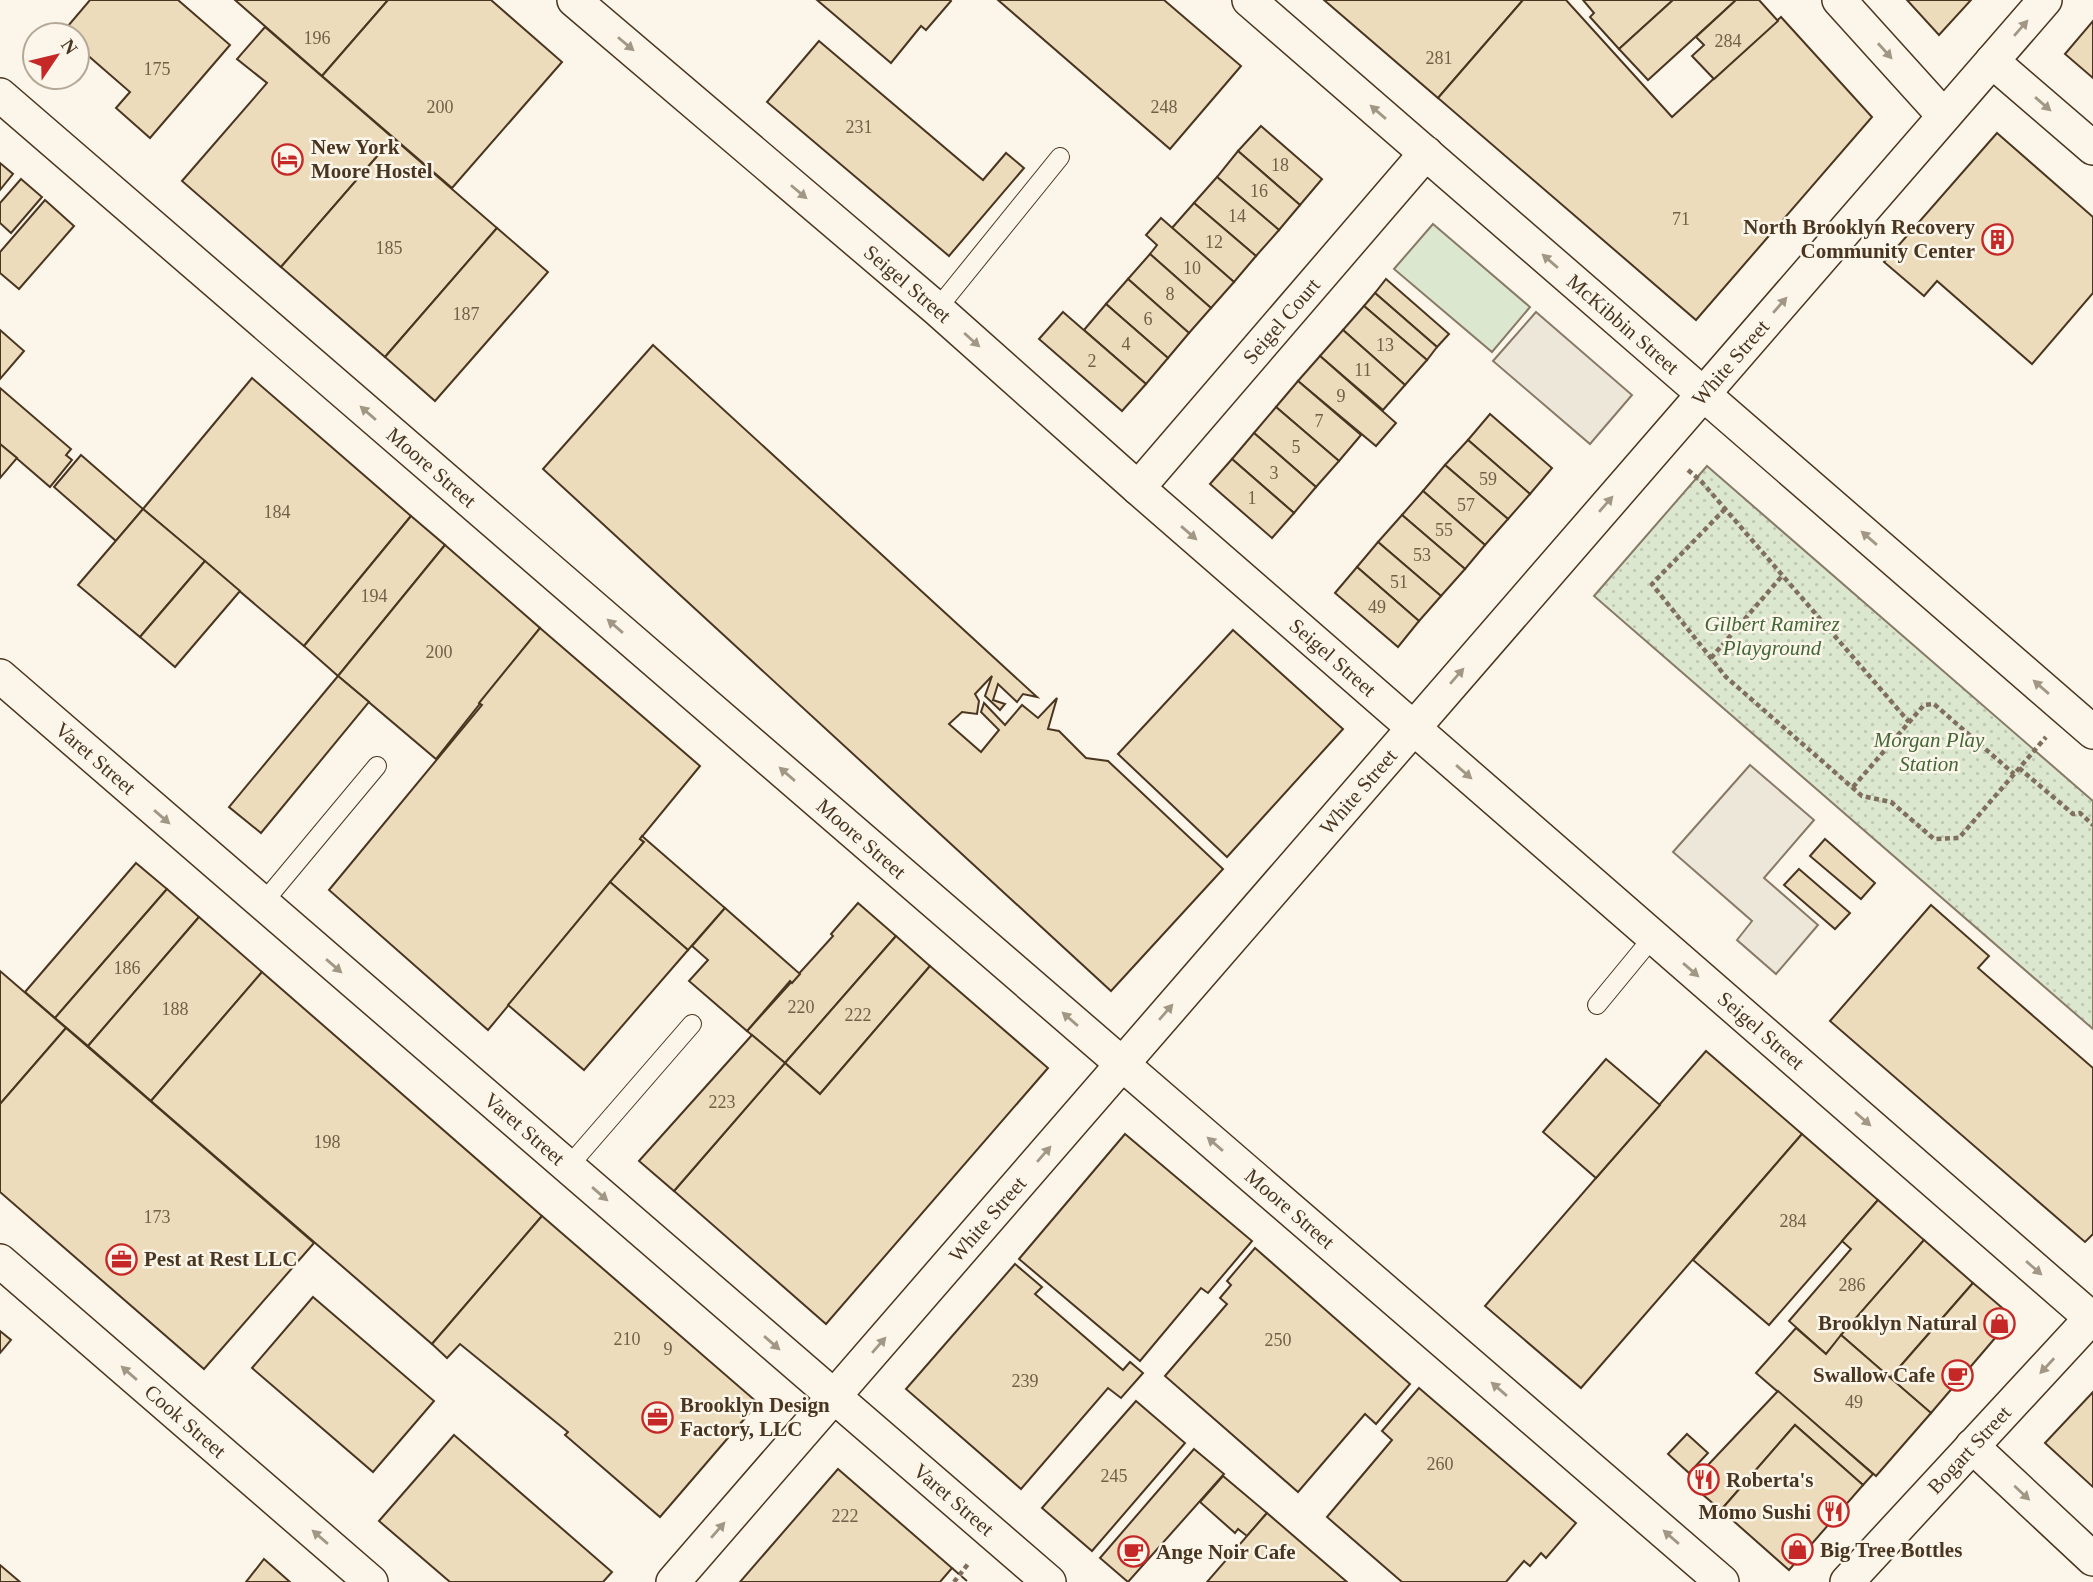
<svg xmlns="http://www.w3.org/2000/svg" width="2093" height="1582" font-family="'Times New Roman',serif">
<defs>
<pattern id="park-dots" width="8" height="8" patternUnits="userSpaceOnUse" patternTransform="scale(1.75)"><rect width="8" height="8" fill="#dce7d0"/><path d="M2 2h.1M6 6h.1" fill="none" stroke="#bec7b2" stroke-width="1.8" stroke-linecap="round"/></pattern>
</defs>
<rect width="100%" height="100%" fill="#fbf6e9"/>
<polygon fill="#dce7d0" stroke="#887966" stroke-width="2" points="1433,224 1530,307 1492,352 1394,269"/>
<polygon fill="url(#park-dots)" stroke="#887966" stroke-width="2" points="1707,466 2093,801 2093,1029 1594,596"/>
<g fill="#ede7d9" stroke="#887966" stroke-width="2">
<polygon points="1536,312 1632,395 1590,444 1493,361"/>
<polygon points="1750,765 1814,820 1764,878 1818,925 1776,974 1737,940 1752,921 1673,852"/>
</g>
<g fill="#ecdcbc" stroke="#4a3520" stroke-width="2">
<polygon points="90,0 178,0 230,45 150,138 116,108 130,92 77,46 77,35 62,33"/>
<polygon points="235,0 388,0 322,76"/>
<polygon points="388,0 491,0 562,62 452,188 322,76"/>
<polygon points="817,0 950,0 951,1 926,30 921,26 891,63"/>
<polygon points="998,0 1164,0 1241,66 1170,149"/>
<polygon points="1324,0 1523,0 1438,98"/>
<polygon points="1523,0 1566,0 1672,117 1781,17 1872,117 1696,320 1438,98"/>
<polygon points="1583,0 1673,0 1619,49 1590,17 1594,13"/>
<polygon points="1673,0 1736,0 1648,80 1619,49"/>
<polygon points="1736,0 1759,0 1778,21 1714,79 1692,56 1704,45 1696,37"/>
<polygon points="1907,0 1971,0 1939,35"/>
<polygon points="2093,21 2093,78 2065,54"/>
<polygon points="265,27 393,138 281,267 182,181 267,83 237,59"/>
<polygon points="819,41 983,180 1006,153 1024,168 949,256 767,102"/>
<polygon points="1261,126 1322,179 1300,205 1238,151"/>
<polygon points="1997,133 2093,217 2093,293 2032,364 1937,281 1924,296 1884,262"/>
<polygon points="393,138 497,228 385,357 281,267"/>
<polygon points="1238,151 1300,205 1279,230 1217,177"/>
<polygon points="0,163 13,174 0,190"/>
<polygon points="1217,177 1279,230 1256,256 1194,203"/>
<polygon points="21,179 42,197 11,233 0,223 0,203"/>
<polygon points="45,200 74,226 19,289 0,273 0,252"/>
<polygon points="1194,203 1256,256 1234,282 1172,228"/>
<polygon points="1161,218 1234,282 1211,308 1150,254 1157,245 1146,235"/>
<polygon points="497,228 548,272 435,401 385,357"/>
<polygon points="1150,254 1211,308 1189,333 1128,279"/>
<polygon points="1128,279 1189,333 1168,358 1106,304"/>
<polygon points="1386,279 1449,334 1437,347 1375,293"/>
<polygon points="1375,293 1437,347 1427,360 1364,306"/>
<polygon points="1106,304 1168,358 1146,384 1084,330"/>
<polygon points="1364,306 1427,360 1405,385 1343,330"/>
<polygon points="1063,312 1146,384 1122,411 1039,339"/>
<polygon points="0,330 24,351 0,379"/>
<polygon points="1343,330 1405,385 1383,410 1320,356"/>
<polygon points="653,345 1037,697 1023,694 1017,702 998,684 993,700 1005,704 1000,710 985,696 992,676 975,694 979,701 977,714 962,712 949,724 981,752 999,730 981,712 984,703 1005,725 1022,705 1038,718 1057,698 1048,729 1059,731 1086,758 1108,761 1223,869 1111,991 543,469"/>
<polygon points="1320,356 1396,423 1376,446 1298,381"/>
<polygon points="252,378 411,516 304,646 143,509"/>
<polygon points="1298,381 1361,435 1339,461 1276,407"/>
<polygon points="0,388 71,449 66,455 72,460 50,487 0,444"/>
<polygon points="1276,407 1339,461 1316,487 1254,433"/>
<polygon points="1490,414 1552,468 1530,494 1468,440"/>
<polygon points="1254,433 1316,487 1294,513 1232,459"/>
<polygon points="1468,440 1530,494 1508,519 1445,465"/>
<polygon points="0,444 17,458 0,478"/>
<polygon points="81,455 143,509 116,541 54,487"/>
<polygon points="1232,459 1294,513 1272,538 1210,484"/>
<polygon points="1445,465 1508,519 1485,545 1423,491"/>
<polygon points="1423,491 1485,545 1465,569 1402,515"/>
<polygon points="143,509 205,561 140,637 78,585"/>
<polygon points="1402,515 1465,569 1441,596 1378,542"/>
<polygon points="411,516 445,545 338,676 304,646"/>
<polygon points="1378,542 1441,596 1419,621 1357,567"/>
<polygon points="445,545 540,628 436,759 338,676"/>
<polygon points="205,561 240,591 175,667 140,637"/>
<polygon points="1357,567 1419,621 1398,647 1335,593"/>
<polygon points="540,628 700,766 640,839 644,842 488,1030 329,890 482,705 479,703"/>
<polygon points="1233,630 1343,729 1227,857 1118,754"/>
<polygon points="338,676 369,702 261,833 229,807"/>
<polygon points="642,836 725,908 688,950 610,882 644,842 640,839"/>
<polygon points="1825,839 1875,883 1861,899 1810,856"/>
<polygon points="136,863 167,889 55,1018 25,992"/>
<polygon points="1799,869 1850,913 1835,929 1784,885"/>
<polygon points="610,882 688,950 584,1070 508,1005"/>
<polygon points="167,889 199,917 88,1046 55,1018"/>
<polygon points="858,903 896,936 785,1063 747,1031 833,936 831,934"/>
<polygon points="1931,905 1989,956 1978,968 2093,1068 2093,1234 2085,1242 1830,1021"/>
<polygon points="725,908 800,974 792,983 790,981 747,1031 689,981 708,960 692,946"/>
<polygon points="199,917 262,972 151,1101 88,1046"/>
<polygon points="896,936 930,966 820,1094 785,1063"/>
<polygon points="930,966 1048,1068 826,1324 674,1191 785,1063 820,1094"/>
<polygon points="0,971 66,1028 0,1104"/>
<polygon points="262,972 542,1216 432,1344 151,1101"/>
<polygon points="66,1028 314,1243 204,1369 0,1192 0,1104"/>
<polygon points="752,1035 785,1063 674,1191 639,1161"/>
<polygon points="1706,1051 1802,1134 1581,1388 1485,1306"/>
<polygon points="1606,1059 1660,1105 1596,1178 1543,1132"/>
<polygon points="1125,1134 1252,1241 1208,1293 1201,1288 1140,1361 1019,1259"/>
<polygon points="1802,1134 1878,1200 1769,1325 1693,1260"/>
<polygon points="1878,1200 1924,1240 1826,1354 1789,1321 1851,1249 1842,1241"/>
<polygon points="542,1216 758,1403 660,1517 565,1435 568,1432 460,1344 447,1358 432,1344"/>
<polygon points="1924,1240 1973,1283 1890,1378 1841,1335"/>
<polygon points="1255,1248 1410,1384 1376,1424 1365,1414 1298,1492 1165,1376 1227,1304 1220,1298 1231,1285 1227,1281"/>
<polygon points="1015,1264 1042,1287 1035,1294 1123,1370 1130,1362 1143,1373 1121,1398 1108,1388 1021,1489 906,1389"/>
<polygon points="1973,1283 2013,1317 1931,1413 1890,1378"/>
<polygon points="313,1297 434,1401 373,1472 252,1368"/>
<polygon points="1796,1328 1826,1354 1841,1335 1931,1413 1876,1476 1756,1373"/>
<polygon points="0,1331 11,1340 0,1353"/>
<polygon points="1419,1388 1576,1523 1546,1558 1541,1553 1530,1566 1524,1561 1506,1582 1402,1582 1327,1517 1392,1440 1382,1431"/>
<polygon points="1778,1391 1873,1474 1863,1485 1795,1425 1721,1510 1690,1484"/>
<polygon points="2093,1392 2093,1487 2045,1443"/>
<polygon points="1136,1401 1185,1443 1092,1551 1042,1508"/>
<polygon points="1795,1425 1863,1485 1789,1570 1721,1510"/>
<polygon points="1687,1434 1708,1453 1689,1473 1668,1454"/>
<polygon points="454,1435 612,1572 603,1582 450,1582 379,1521"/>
<polygon points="1194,1449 1224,1474 1128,1582 1100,1558"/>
<polygon points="838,1469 952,1568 940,1582 740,1582"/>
<polygon points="1223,1476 1267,1513 1247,1536 1238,1529 1235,1533 1200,1502"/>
<polygon points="1267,1513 1347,1582 1207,1582"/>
<polygon points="264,1559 290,1582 246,1582"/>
<polygon points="0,1565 20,1582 0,1582"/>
</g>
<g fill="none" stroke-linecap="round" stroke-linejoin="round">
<defs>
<g id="lane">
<polyline points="937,309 1060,157"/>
<polyline points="262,904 377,766"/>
<polyline points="1597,1005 1653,937"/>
<polyline points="568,1167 692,1024"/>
</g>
<g id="street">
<path id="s1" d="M574,0L937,309L1138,488L2091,1318"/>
<path id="s2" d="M1249,0L2093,732"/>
<polyline points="1839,0 1944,116"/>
<polyline points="1992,61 2093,148"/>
<path id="s3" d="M0,95L1722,1582"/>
<path id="s4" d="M1138,488L1426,153"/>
<path id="s5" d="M0,676L1049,1582"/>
<path id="s6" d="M0,1261L371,1582"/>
<polyline points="1972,1446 2093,1559"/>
<path id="s7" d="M673,1582L2045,0"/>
<path id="s8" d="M1847,1582L2093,1316"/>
</g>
</defs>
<use href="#lane" stroke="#4a3520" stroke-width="20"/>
<use href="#street" stroke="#4a3520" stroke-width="36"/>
<g stroke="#7f6f5c" stroke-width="4.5" stroke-dasharray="5 3.5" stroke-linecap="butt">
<polyline points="1688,470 1701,481 1909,722"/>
<polyline points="1725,509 1652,584 1726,677 1862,796 1891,802 1934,839 1959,838 2046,737"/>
<polyline points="1711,658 1782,576"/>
<polyline points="2019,768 2073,814 2080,813 2093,825"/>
<polyline points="1853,787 1924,705 1934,704 2014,774"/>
<polyline points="954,1582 968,1564"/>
</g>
<use href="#lane" stroke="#fbf6e9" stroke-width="18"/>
<use href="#street" stroke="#fbf6e9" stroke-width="33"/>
<polyline stroke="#4a3520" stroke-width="2" stroke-dasharray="9 3.5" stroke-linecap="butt" points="952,1568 967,1581"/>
</g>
<defs><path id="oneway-solid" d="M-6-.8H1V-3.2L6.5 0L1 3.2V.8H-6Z" transform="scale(1.75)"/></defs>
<g fill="#a29684">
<use href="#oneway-solid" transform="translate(2021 28) rotate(-49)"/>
<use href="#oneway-solid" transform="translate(626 44) rotate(40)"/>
<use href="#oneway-solid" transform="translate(1885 51) rotate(48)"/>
<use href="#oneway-solid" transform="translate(2043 104) rotate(41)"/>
<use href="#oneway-solid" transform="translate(1378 112) rotate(-139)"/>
<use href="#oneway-solid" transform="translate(799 192) rotate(40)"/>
<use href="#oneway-solid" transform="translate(1550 261) rotate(-139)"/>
<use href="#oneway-solid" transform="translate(1780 305) rotate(-49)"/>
<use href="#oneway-solid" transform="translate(972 340) rotate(42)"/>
<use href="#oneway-solid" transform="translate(368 413) rotate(-139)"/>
<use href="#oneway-solid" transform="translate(1606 504) rotate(-49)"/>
<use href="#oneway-solid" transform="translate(1189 533) rotate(41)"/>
<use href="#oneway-solid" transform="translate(1869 538) rotate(-139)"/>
<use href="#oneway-solid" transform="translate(615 626) rotate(-139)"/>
<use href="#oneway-solid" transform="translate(1457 676) rotate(-49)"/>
<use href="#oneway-solid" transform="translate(2041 687) rotate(-139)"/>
<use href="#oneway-solid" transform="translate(1464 772) rotate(41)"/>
<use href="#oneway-solid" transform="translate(787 774) rotate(-139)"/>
<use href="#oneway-solid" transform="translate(162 817) rotate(41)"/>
<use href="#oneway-solid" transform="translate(334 966) rotate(41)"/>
<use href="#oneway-solid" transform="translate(1691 970) rotate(41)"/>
<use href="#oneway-solid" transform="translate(1166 1012) rotate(-49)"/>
<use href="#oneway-solid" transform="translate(1070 1019) rotate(-139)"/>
<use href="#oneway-solid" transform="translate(1863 1119) rotate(41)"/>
<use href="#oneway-solid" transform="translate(1215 1144) rotate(-139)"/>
<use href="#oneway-solid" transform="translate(1044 1154) rotate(-49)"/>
<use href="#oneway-solid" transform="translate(600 1194) rotate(41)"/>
<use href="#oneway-solid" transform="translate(2034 1268) rotate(41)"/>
<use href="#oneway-solid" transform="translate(772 1343) rotate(41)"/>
<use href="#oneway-solid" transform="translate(879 1345) rotate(-49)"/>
<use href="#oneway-solid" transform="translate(2047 1366) rotate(133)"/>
<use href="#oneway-solid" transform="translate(129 1373) rotate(-139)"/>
<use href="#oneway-solid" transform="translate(1499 1389) rotate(-139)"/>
<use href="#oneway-solid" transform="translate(2022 1493) rotate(43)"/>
<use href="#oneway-solid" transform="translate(718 1530) rotate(-49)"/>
<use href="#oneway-solid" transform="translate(320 1537) rotate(-139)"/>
<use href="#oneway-solid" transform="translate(1671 1537) rotate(-139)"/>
</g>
<defs>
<symbol id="hotel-ring" viewBox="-11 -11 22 22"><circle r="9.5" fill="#fbf6e9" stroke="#c62828" stroke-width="1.5"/><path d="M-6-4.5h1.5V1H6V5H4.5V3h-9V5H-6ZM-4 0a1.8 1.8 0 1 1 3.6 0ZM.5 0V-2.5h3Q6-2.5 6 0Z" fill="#c62828"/></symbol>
<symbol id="building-ring" viewBox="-11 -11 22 22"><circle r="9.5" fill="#fbf6e9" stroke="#c62828" stroke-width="1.5"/><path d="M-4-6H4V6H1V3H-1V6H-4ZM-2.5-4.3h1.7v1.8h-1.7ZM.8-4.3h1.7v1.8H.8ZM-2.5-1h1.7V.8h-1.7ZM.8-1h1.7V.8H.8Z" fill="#c62828"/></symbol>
<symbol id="office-ring" viewBox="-11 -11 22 22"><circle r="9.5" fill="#fbf6e9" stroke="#c62828" stroke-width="1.5"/><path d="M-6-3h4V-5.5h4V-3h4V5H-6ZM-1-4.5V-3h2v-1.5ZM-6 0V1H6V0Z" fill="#c62828"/></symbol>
<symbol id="shop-ring" viewBox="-11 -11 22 22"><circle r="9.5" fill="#fbf6e9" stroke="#c62828" stroke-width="1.5"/><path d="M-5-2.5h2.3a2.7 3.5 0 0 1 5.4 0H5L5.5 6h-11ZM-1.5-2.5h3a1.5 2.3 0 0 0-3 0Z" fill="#c62828"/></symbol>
<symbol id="cafe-ring" viewBox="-11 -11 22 22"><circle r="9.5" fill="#fbf6e9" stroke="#c62828" stroke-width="1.5"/><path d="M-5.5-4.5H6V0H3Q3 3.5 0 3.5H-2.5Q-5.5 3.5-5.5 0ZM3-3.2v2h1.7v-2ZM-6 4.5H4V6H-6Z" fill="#c62828"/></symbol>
<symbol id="restaurant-ring" viewBox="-11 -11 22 22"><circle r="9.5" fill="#fbf6e9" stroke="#c62828" stroke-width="1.5"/><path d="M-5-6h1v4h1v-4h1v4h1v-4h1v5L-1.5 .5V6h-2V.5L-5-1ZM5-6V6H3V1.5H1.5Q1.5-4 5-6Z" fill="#c62828"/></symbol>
</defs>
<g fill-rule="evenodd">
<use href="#hotel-ring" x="270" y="142" width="35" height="35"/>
<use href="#building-ring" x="1980" y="222" width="35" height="35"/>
<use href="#office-ring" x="104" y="1242" width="35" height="35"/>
<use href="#shop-ring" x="1982" y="1306" width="35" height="35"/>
<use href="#cafe-ring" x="1940" y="1358" width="35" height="35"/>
<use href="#office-ring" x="640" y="1400" width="35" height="35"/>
<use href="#restaurant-ring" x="1686" y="1462" width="35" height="35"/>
<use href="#restaurant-ring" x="1816" y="1494" width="35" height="35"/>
<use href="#shop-ring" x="1780" y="1532" width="35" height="35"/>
<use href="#cafe-ring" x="1116" y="1534" width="35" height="35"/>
</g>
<g text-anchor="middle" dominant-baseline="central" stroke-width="5" stroke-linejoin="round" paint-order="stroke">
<g font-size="18" fill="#725f47">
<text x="317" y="38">196</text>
<text x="1728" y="41">284</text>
<text x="1439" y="58">281</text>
<text x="157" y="69">175</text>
<text x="440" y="107">200</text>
<text x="1164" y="107">248</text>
<text x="859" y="127">231</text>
<text x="1280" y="165">18</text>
<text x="1259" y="191">16</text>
<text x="1237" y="216">14</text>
<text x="1681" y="219">71</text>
<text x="1214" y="242">12</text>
<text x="389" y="248">185</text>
<text x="1192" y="268">10</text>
<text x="1170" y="294">8</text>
<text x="466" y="314">187</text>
<text x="1148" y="319">6</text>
<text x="1126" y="344">4</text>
<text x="1385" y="345">13</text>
<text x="1092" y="361">2</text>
<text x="1363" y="370">11</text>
<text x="1341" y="396">9</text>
<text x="1319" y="421">7</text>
<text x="1296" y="447">5</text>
<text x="1274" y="473">3</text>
<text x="1488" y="479">59</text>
<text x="1252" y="498">1</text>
<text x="1466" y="505">57</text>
<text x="277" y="512">184</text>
<text x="1444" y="530">55</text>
<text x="1422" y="555">53</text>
<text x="1399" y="582">51</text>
<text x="374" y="596">194</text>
<text x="1377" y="607">49</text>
<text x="439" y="652">200</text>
<text x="127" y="968">186</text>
<text x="801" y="1007">220</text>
<text x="175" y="1009">188</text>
<text x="858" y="1015">222</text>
<text x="722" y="1102">223</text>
<text x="327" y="1142">198</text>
<text x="157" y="1217">173</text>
<text x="1793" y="1221">284</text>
<text x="1852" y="1285">286</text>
<text x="627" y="1339">210</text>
<text x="1278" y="1340">250</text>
<text x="668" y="1349">9</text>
<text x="1025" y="1381">239</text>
<text x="1854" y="1402">49</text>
<text x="1440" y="1464">260</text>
<text x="1114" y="1476">245</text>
<text x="845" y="1516">222</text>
</g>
<g font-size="21" font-weight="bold" fill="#4a3520" stroke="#fbf6e9" text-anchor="start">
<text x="311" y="147">New York<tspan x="311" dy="24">Moore Hostel</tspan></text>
<text x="1975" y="227" text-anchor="end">North Brooklyn Recovery<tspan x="1975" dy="24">Community Center</tspan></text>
<text x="144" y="1259">Pest at Rest LLC</text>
<text x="1977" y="1323" text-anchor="end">Brooklyn Natural</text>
<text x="1935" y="1375" text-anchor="end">Swallow Cafe</text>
<text x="680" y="1405">Brooklyn Design<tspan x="680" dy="24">Factory, LLC</tspan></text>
<text x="1726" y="1480">Roberta's</text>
<text x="1811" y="1512" text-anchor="end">Momo Sushi</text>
<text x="1820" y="1550">Big Tree Bottles</text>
<text x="1156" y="1552">Ange Noir Cafe</text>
</g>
<g font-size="21" fill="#4a3520" stroke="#fbf6e9">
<text stroke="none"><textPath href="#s1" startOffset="438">Seigel Street</textPath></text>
<text stroke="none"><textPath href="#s4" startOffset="220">Seigel Court</textPath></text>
<text stroke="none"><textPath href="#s2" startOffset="495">McKibbin Street</textPath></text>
<text stroke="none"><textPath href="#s7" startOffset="1614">White Street</textPath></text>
<text stroke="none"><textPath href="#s3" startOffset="570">Moore Street</textPath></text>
<text stroke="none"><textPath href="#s1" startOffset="1004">Seigel Street</textPath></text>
<text stroke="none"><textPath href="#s5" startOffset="126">Varet Street</textPath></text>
<text stroke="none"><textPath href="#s7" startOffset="1046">White Street</textPath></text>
<text stroke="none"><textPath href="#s3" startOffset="1138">Moore Street</textPath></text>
<text stroke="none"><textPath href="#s1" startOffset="1572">Seigel Street</textPath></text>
<text stroke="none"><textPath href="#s5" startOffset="693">Varet Street</textPath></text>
<text stroke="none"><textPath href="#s3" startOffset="1704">Moore Street</textPath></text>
<text stroke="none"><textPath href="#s7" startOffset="480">White Street</textPath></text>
<text stroke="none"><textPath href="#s6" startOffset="245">Cook Street</textPath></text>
<text stroke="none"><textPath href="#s8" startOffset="180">Bogart Street</textPath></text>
<text stroke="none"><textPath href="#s5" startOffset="1260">Varet Street</textPath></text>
</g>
<g font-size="21" font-style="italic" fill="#436837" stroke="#fbf6e9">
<text x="1772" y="624">Gilbert Ramirez<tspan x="1772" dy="24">Playground</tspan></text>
<text x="1929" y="740">Morgan Play<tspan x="1929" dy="24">Station</tspan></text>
</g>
</g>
<g transform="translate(56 56) rotate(55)"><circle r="33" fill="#fbf6e9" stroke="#b4a999" stroke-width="2"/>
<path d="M0-5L12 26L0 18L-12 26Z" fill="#c62828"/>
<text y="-10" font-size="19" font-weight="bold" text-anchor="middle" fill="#4a3520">N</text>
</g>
</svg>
